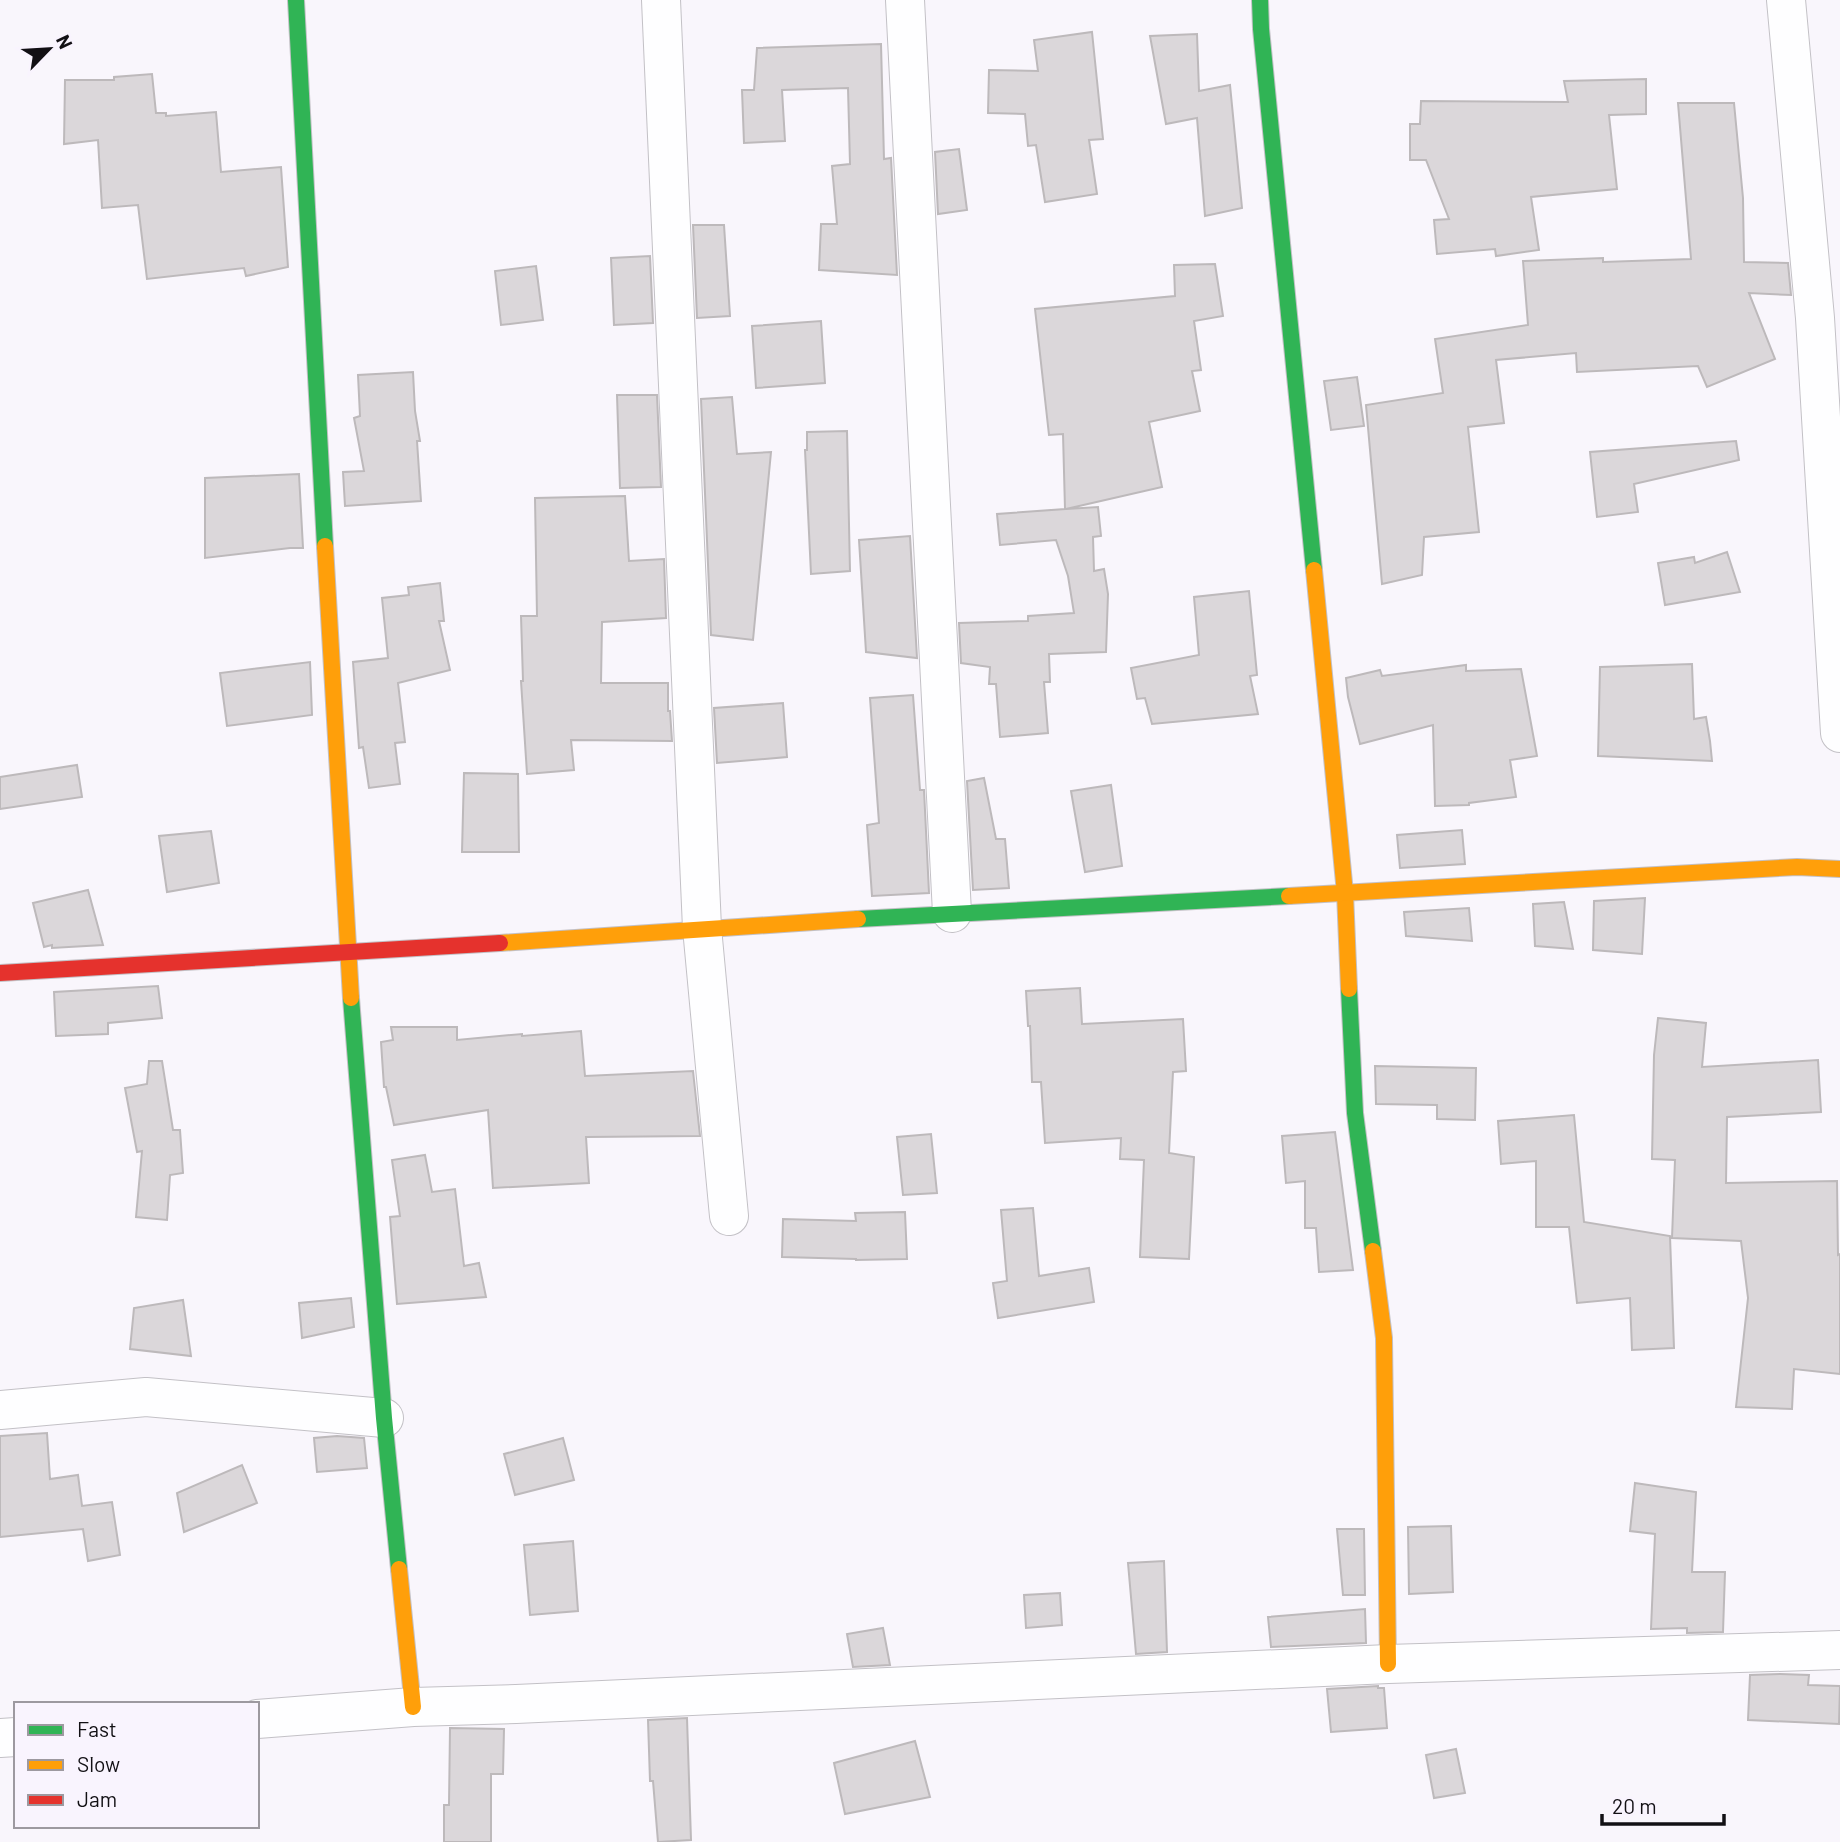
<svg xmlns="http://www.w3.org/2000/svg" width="1840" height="1842" font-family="Barlow,sans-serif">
<rect width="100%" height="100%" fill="#f9f6fc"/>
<g fill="#dbd7da" stroke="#bdb9bb" stroke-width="2">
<polygon points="1092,32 1103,139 1089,140 1097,194 1045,202 1036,145 1028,146 1025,114 988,113 989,70 1038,71 1034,40"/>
<polygon points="1197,34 1199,91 1230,85 1242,208 1205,216 1197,118 1166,124 1150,36"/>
<polygon points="881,44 884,159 891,158 897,275 819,270 821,224 837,224 832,166 850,164 848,88 782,90 785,141 744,143 742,90 754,90 757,48"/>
<polygon points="152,74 156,113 166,113 166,116 216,112 221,172 281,167 288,267 246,276 244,268 147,279 138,205 102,208 98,140 64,144 65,80 114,80 114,77"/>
<polygon points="1646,79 1646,114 1609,115 1617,189 1531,197 1539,250 1496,256 1495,249 1437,254 1434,220 1449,219 1426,160 1410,160 1410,124 1420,124 1421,101 1568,102 1564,81"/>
<polygon points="1678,103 1734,103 1743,198 1744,262 1788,263 1791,295 1749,293 1775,359 1707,387 1698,366 1577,372 1576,353 1496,360 1504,423 1468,427 1479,532 1424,537 1422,575 1382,584 1366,405 1443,393 1435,339 1528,325 1523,261 1603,258 1603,262 1691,259"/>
<polygon points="959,149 967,210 938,214 935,152"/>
<polygon points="693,225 724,225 730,316 697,318"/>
<polygon points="650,256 653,323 614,325 611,258"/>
<polygon points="1215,264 1223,316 1194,321 1201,370 1192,371 1200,411 1149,422 1162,487 1066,509 1098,507 1101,536 1093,537 1094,571 1104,569 1108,594 1106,652 1049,654 1050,682 1044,682 1048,733 1000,737 996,684 989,684 990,667 961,663 959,623 1028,621 1028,616 1074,613 1068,576 1056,540 1000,545 997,514 1065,509 1063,434 1049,435 1035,309 1175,296 1174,265"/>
<polygon points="536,266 543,320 501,325 495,271"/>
<polygon points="821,321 825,383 756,388 752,326"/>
<polygon points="413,372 415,411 420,441 417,441 421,501 345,506 343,472 364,471 354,418 360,416 358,375"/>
<polygon points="1357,377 1364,426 1331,430 1324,381"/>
<polygon points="617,395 657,395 661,487 620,488"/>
<polygon points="732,397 737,454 771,452 753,640 711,635 701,399"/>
<polygon points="847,431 850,571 811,574 805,450 807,450 807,432"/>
<polygon points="1736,441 1739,460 1634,484 1638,512 1597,517 1590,452"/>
<polygon points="299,474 303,548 290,548 205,558 205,478"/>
<polygon points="625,496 629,561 664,559 666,618 602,622 601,683 668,683 668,711 670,711 672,741 571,740 574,770 527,774 521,681 523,681 521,616 537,616 535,498"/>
<polygon points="910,536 917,658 866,652 859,540"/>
<polygon points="1727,552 1740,592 1665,605 1658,563 1694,557 1695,563"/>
<polygon points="440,583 444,621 439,621 450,670 398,683 405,742 395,743 400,784 369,788 363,747 359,748 353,662 388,658 382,598 409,595 408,587"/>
<polygon points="1249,591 1257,675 1250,676 1258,714 1152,724 1145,698 1137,699 1131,668 1199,655 1194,597"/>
<polygon points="310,662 312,715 227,726 220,673"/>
<polygon points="1692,664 1694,719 1706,717 1710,741 1712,761 1598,756 1600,667"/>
<polygon points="1466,665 1466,671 1521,669 1537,756 1510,760 1516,797 1469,803 1469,805 1435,806 1433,725 1360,744 1348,697 1346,678 1380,670 1382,676"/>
<polygon points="913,695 920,790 924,790 929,893 872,896 867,825 879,823 870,698"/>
<polygon points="783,703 787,757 717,763 714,708"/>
<polygon points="77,765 82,797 0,809 0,777"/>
<polygon points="464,773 518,774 519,852 462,852"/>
<polygon points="984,778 996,839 1005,839 1009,888 973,890 967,781"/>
<polygon points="1111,785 1122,866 1085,872 1071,791"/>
<polygon points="1462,830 1465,864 1400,868 1397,835"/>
<polygon points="211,831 219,883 167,892 159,836"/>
<polygon points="88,890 103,945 52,948 52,945 44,947 33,903"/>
<polygon points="1645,898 1642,954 1593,950 1594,901"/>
<polygon points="1564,902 1573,949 1535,946 1533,904"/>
<polygon points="1469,908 1472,941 1406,936 1404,912"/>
<polygon points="158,986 162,1018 108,1023 108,1034 56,1036 54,992"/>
<polygon points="1080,988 1082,1024 1183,1019 1186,1071 1173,1072 1169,1153 1194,1157 1189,1259 1140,1257 1144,1160 1120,1159 1121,1138 1045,1143 1041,1082 1032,1082 1030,1026 1028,1026 1026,991"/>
<polygon points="1658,1018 1706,1023 1702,1067 1818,1060 1821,1112 1727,1117 1726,1183 1837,1181 1838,1255 1840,1254 1840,1374 1794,1369 1792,1409 1736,1407 1748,1298 1741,1241 1672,1238 1675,1160 1652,1159 1654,1055"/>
<polygon points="391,1027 457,1027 457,1040 522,1034 522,1036 581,1031 585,1076 693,1071 700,1136 586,1137 589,1183 493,1188 488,1110 394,1125 386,1087 384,1087 381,1042 393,1040"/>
<polygon points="149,1061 162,1061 173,1130 180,1130 183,1173 170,1175 167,1220 136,1217 142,1151 137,1152 125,1088 147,1084"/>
<polygon points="1375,1066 1476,1068 1475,1120 1437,1119 1437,1105 1376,1104"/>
<polygon points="1574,1115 1584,1222 1670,1236 1674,1348 1632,1350 1630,1298 1577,1303 1569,1227 1536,1227 1536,1161 1501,1164 1498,1121"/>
<polygon points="1335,1132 1353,1270 1319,1272 1316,1228 1305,1228 1305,1181 1286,1183 1282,1136"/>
<polygon points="931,1134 937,1193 903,1195 897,1137"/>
<polygon points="425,1155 432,1192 455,1189 464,1266 479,1263 486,1297 397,1304 390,1217 400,1216 392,1160"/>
<polygon points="1033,1208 1039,1276 1089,1268 1094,1302 998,1318 993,1283 1007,1281 1001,1210"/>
<polygon points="905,1212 907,1259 856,1260 856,1259 782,1257 783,1219 856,1221 855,1213"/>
<polygon points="351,1298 354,1327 302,1338 299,1303"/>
<polygon points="183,1300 191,1356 130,1349 134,1308"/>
<polygon points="47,1433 50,1479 78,1475 82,1506 112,1502 120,1555 88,1561 83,1529 0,1537 0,1436"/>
<polygon points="337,1436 364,1438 367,1468 317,1472 314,1438"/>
<polygon points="563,1438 574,1480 515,1495 504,1454"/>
<polygon points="242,1465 257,1503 184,1532 177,1493"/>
<polygon points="1635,1483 1696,1492 1692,1572 1725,1572 1723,1632 1687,1633 1687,1628 1651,1629 1655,1534 1630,1531"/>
<polygon points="1451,1526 1453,1592 1409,1594 1408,1527"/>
<polygon points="1337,1529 1364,1529 1365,1595 1343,1595"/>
<polygon points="573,1541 578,1611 530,1615 524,1545"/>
<polygon points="1164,1561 1167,1652 1136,1654 1128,1563"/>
<polygon points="1060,1593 1062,1625 1026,1628 1024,1595"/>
<polygon points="1365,1609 1366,1643 1271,1647 1268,1617"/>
<polygon points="883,1628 890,1665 853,1667 847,1634"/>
<polygon points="1780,1674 1809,1675 1808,1685 1840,1686 1839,1724 1748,1720 1750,1675"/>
<polygon points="1378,1686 1378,1688 1384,1688 1387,1728 1331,1732 1327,1689"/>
<polygon points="687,1718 691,1840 658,1842 653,1781 650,1781 648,1720"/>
<polygon points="450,1728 504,1729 503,1774 491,1774 491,1842 444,1842 444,1805 449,1805"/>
<polygon points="915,1741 930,1797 845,1814 834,1763"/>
<polygon points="1456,1749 1465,1793 1434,1798 1426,1755"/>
</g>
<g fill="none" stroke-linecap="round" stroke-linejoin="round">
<defs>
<g id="street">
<polyline points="661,0 702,928 729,1216"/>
<polyline points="905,0 952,913"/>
<polyline points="1786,0 1815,318 1840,733"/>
<polyline points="0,1410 146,1397 384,1418"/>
<polyline points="257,1719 413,1707 516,1704 1388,1664 1840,1650"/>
<polyline points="0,1738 16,1737"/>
</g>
<g id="fast">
<polyline points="296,0 325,546"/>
<polyline points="1260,0 1261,29 1314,570"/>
<polyline points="858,919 1289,896"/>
<polyline points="1349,989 1355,1113 1373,1251"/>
<polyline points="351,998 384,1418 399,1569"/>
</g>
<g id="slow">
<polyline points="325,546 351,998"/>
<polyline points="1314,570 1345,893 1349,989"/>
<polyline points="1289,896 1797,867 1840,869"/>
<polyline points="500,943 858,919"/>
<polyline points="1373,1251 1384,1338 1388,1664"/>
<polyline points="399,1569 413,1707"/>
</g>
<polyline id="jam" points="0,973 500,943"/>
</defs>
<use href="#street" stroke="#c3c1c6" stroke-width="40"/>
<use href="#fast" stroke="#c3c1c6" stroke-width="18"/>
<use href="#slow" stroke="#c3c1c6" stroke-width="18"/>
<use href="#jam" stroke="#c3c1c6" stroke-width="18"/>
<use href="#street" stroke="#fefeff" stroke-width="38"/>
<use href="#fast" stroke="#30b455" stroke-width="16"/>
<use href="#slow" stroke="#ff9f0a" stroke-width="16"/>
<use href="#jam" stroke="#e5322d" stroke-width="16"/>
</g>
<rect x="14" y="1702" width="245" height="126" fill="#f9f4fe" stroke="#9d99a0" stroke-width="2"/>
<rect x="28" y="1725" width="35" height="10" fill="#30b455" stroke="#9d99a0" stroke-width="2"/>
<text x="77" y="1737" font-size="21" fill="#121014">Fast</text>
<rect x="28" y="1760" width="35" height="10" fill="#ff9f0a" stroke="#9d99a0" stroke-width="2"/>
<text x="77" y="1772" font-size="21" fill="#121014">Slow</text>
<rect x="28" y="1795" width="35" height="10" fill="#e5322d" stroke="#9d99a0" stroke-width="2"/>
<text x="77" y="1807" font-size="21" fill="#121014">Jam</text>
<g transform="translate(49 49) rotate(65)" stroke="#f9f4fe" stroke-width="5" paint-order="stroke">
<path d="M0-5L12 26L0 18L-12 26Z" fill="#121014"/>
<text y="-10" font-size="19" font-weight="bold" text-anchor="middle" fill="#121014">N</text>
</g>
<path d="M1602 1814v10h122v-10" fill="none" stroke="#121014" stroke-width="3.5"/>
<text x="1612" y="1814" font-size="21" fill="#121014" stroke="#f9f4fe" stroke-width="5" paint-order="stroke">20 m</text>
</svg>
